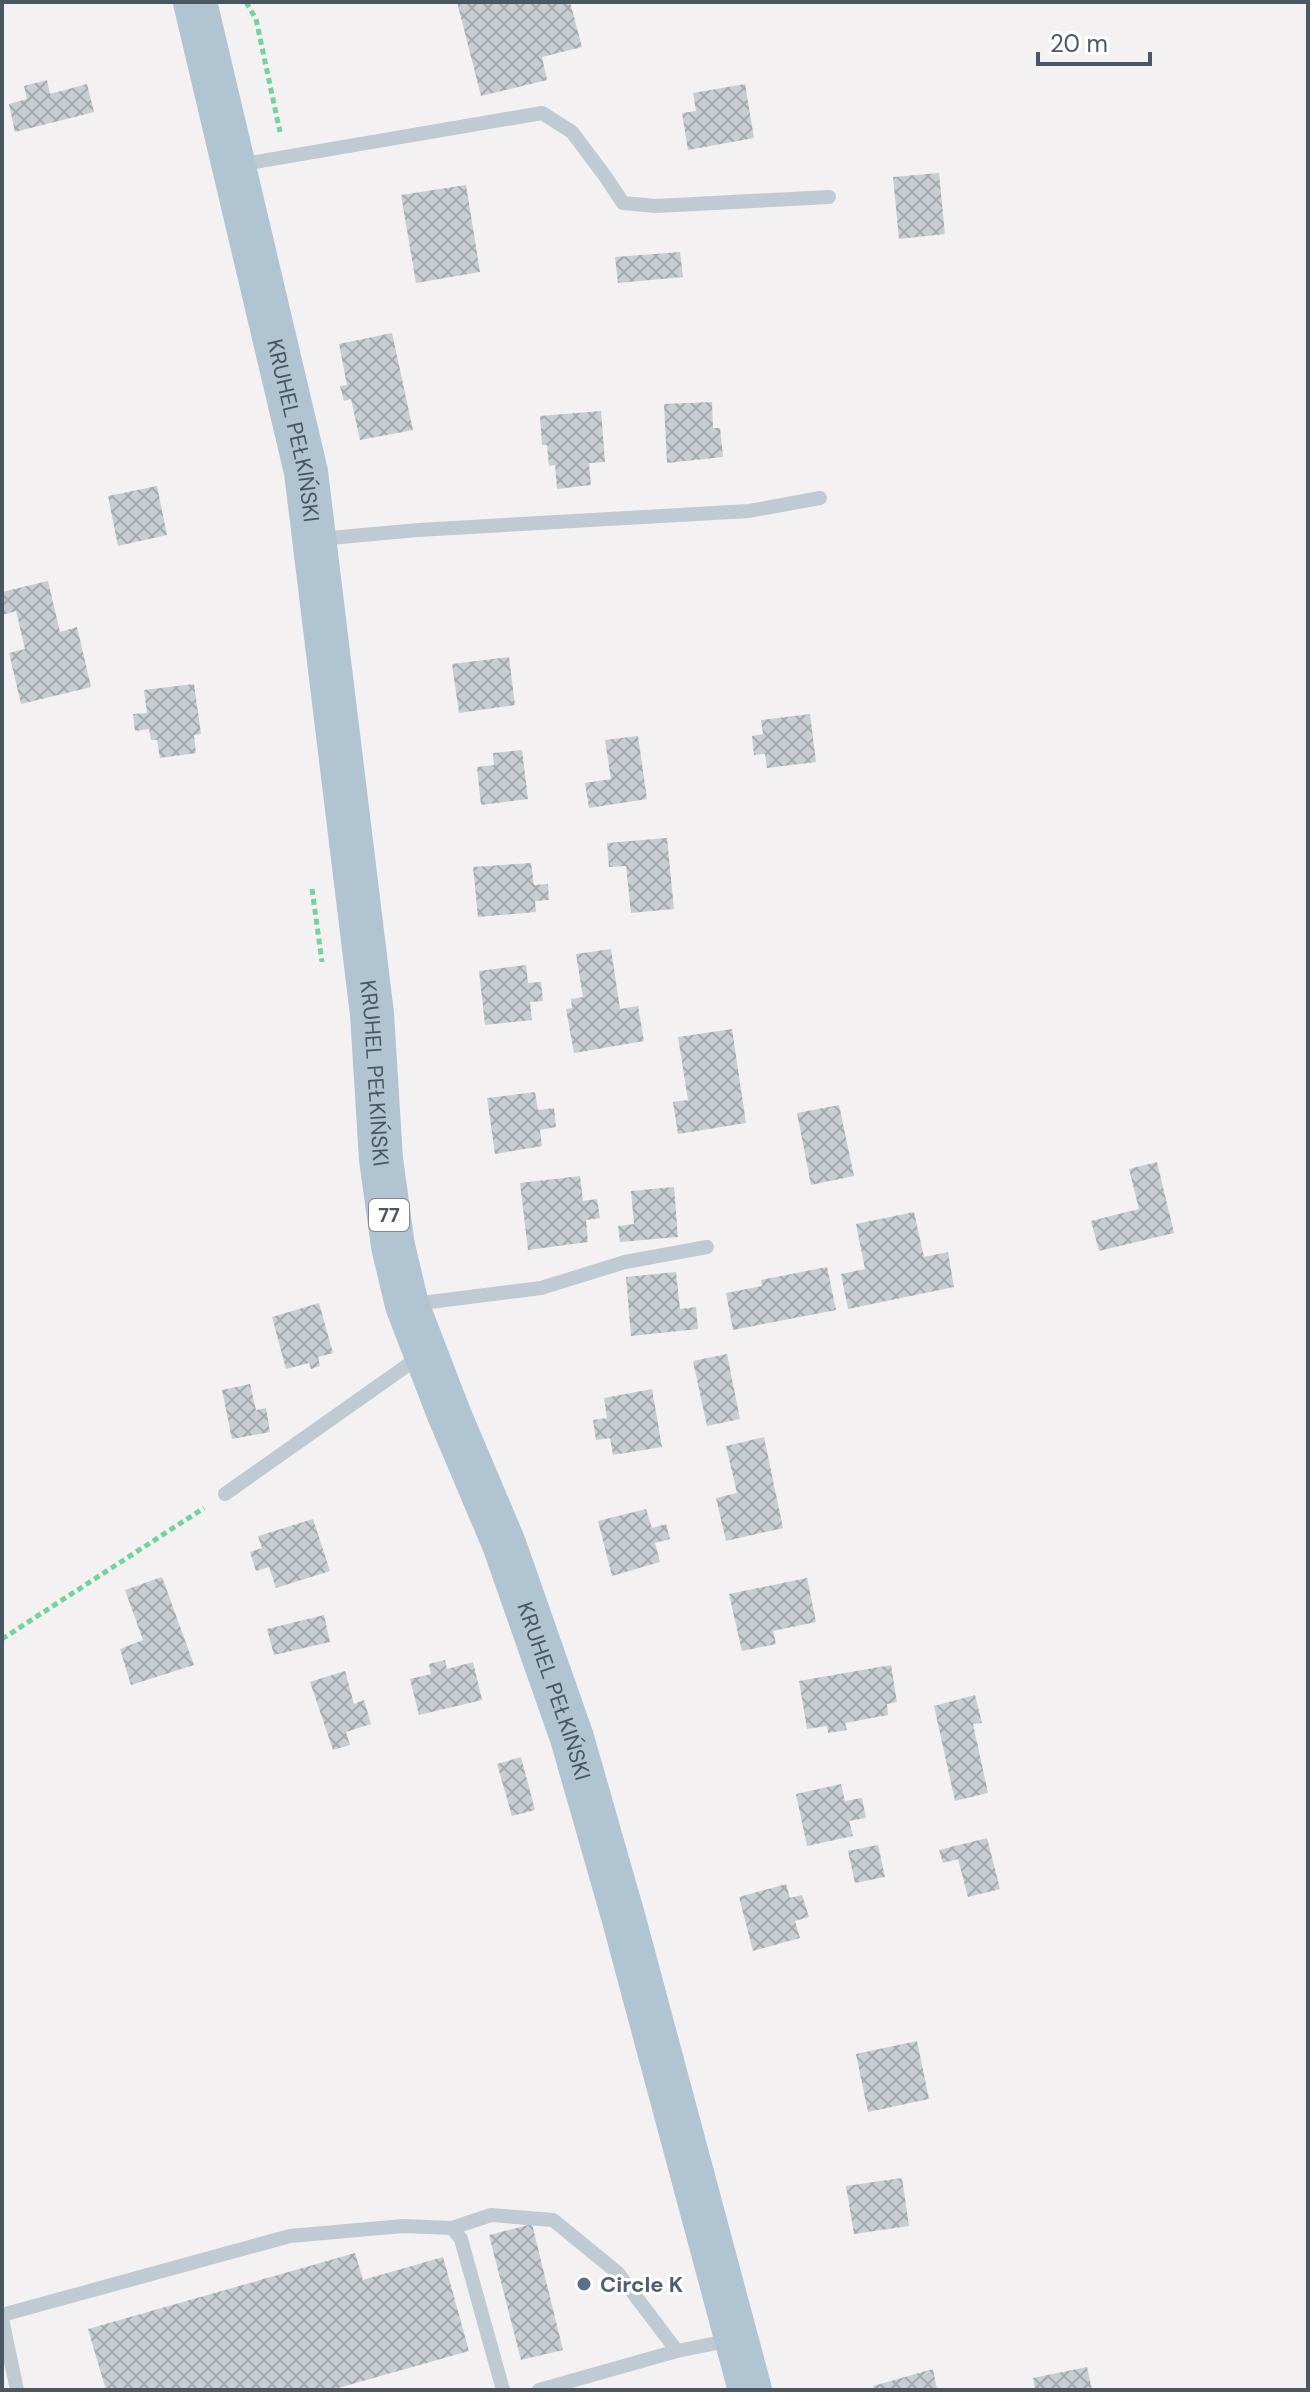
<svg xmlns="http://www.w3.org/2000/svg" width="1310" height="2392" font-family="'DM Sans',sans-serif">
<defs>
<pattern id="building-cross-hatch" width="8" height="8" patternUnits="userSpaceOnUse" patternTransform="scale(2)"><rect width="8" height="8" fill="#c8cdd2"/><path d="M0 0l8 8M0 8l8-8" fill="none" stroke="#a4a9ae"/></pattern>
</defs>
<rect width="100%" height="100%" fill="#f4f1f2"/>
<g fill="url(#building-cross-hatch)">
<polygon points="457,2 570,2 582,47 542,57 547,80 481,96"/>
<polygon points="47,80 50,94 87,84 94,112 15,132 9,104 27,99 24,86"/>
<polygon points="745,84 754,138 688,150 682,113 696,111 693,93"/>
<polygon points="939,173 945,234 899,239 893,177"/>
<polygon points="466,185 480,272 416,283 401,195"/>
<polygon points="680,252 683,277 618,283 615,257"/>
<polygon points="392,333 413,430 360,440 351,399 344,401 340,386 347,385 339,344"/>
<polygon points="712,402 713,428 720,428 723,457 667,463 664,404"/>
<polygon points="601,411 605,462 589,463 591,485 557,489 555,465 549,466 547,445 542,445 540,416"/>
<polygon points="157,486 167,535 118,546 108,496"/>
<polygon points="48,581 60,632 77,627 91,687 21,704 9,653 25,649 16,611 2,615 2,592"/>
<polygon points="509,657 515,705 459,713 452,664"/>
<polygon points="194,684 201,734 194,735 196,753 160,758 157,740 151,740 149,729 135,731 133,714 147,713 144,690"/>
<polygon points="810,714 816,762 767,768 765,754 754,755 752,736 763,734 761,720"/>
<polygon points="638,736 647,799 589,808 585,783 611,779 605,740"/>
<polygon points="522,750 528,799 481,805 477,767 494,765 493,753"/>
<polygon points="667,838 674,909 631,913 626,866 609,867 607,843"/>
<polygon points="531,863 534,885 548,884 549,900 535,901 536,912 478,917 473,867"/>
<polygon points="611,949 620,1009 638,1006 644,1041 574,1053 566,1009 572,1008 571,999 583,997 576,954"/>
<polygon points="526,965 528,983 541,982 543,1001 530,1002 532,1020 485,1025 479,971"/>
<polygon points="732,1029 746,1123 678,1134 673,1102 688,1100 678,1037"/>
<polygon points="535,1092 538,1110 554,1108 556,1127 540,1130 542,1146 495,1154 487,1098"/>
<polygon points="839,1105 854,1176 811,1185 797,1113"/>
<polygon points="1157,1162 1174,1233 1099,1251 1091,1221 1139,1209 1129,1169"/>
<polygon points="580,1176 583,1201 597,1199 600,1218 586,1220 588,1242 528,1250 520,1183"/>
<polygon points="674,1187 678,1237 620,1242 618,1226 634,1224 631,1191"/>
<polygon points="914,1212 924,1257 948,1252 954,1287 848,1309 841,1274 865,1269 856,1224"/>
<polygon points="827,1267 836,1310 733,1330 726,1293 762,1286 761,1280"/>
<polygon points="676,1272 680,1309 696,1307 698,1329 631,1336 626,1277"/>
<polygon points="319,1303 333,1353 318,1357 320,1366 311,1369 309,1363 286,1369 272,1317"/>
<polygon points="727,1354 740,1419 707,1426 693,1361"/>
<polygon points="250,1384 256,1410 266,1408 270,1432 232,1439 222,1390"/>
<polygon points="652,1389 662,1447 613,1455 610,1438 596,1440 593,1420 607,1418 604,1398"/>
<polygon points="764,1437 783,1528 726,1541 716,1498 737,1493 726,1446"/>
<polygon points="646,1509 652,1528 666,1524 670,1539 655,1543 660,1562 612,1576 598,1521"/>
<polygon points="313,1519 330,1571 276,1588 269,1567 256,1571 250,1552 262,1548 258,1536"/>
<polygon points="162,1577 194,1665 131,1685 120,1649 143,1640 125,1590"/>
<polygon points="807,1578 816,1622 773,1631 776,1644 742,1651 729,1594"/>
<polygon points="324,1615 330,1642 274,1655 267,1629"/>
<polygon points="445,1660 447,1669 473,1662 482,1700 419,1715 410,1679 431,1674 429,1664"/>
<polygon points="891,1665 897,1702 887,1704 888,1715 845,1723 847,1730 828,1733 827,1726 807,1729 799,1681"/>
<polygon points="345,1671 354,1704 364,1700 371,1724 346,1732 350,1745 333,1750 310,1682"/>
<polygon points="975,1695 982,1723 973,1724 988,1793 955,1801 934,1706"/>
<polygon points="521,1757 535,1810 512,1816 497,1764"/>
<polygon points="841,1784 845,1801 862,1798 866,1818 849,1821 853,1836 807,1846 796,1794"/>
<polygon points="987,1838 1000,1889 968,1897 958,1859 943,1863 939,1850"/>
<polygon points="878,1845 885,1877 855,1883 848,1851"/>
<polygon points="786,1884 790,1898 802,1895 809,1917 795,1921 800,1938 753,1951 739,1897"/>
<polygon points="917,2041 929,2099 868,2112 856,2054"/>
<polygon points="902,2178 909,2226 854,2234 846,2186"/>
<polygon points="532,2224 563,2350 521,2360 489,2235"/>
<polygon points="355,2253 363,2280 443,2257 469,2351 331,2390 106,2390 88,2329"/>
<polygon points="1087,2367 1092,2390 1035,2390 1033,2378"/>
<polygon points="933,2369 937,2390 874,2390 873,2386"/>
</g>
<g fill="none" stroke-linecap="round" stroke-linejoin="round">
<g stroke="#74d39c" stroke-width="5" stroke-dasharray="6 4" stroke-linecap="butt">
<polyline points="246,2 256,19 280,132"/>
<polyline points="312,889 322,962"/>
<polyline points="2,1639 204,1508"/>
</g>
<g stroke="#bfcad2" stroke-width="14">
<polyline points="238,165 542,113 572,132 605,176 623,203 656,206 829,197"/>
<polyline points="319,539 418,530 749,511 820,498"/>
<polyline points="414,1304 541,1288 625,1262 707,1247"/>
<polyline points="225,1494 422,1355"/>
<polyline points="452,2228 491,2215 553,2220 618,2273 677,2351"/>
<polyline points="2,2315 290,2236 403,2226 452,2228 461,2239 503,2390"/>
<polyline points="2,2319 17,2390"/>
<polyline points="539,2390 677,2351 732,2340"/>
</g>
<path stroke="#b0c4d1" stroke-width="44" id="s1" d="M195,2L306,472L372,1014L381,1159L393,1246L407,1305L449,1414L504,1544L572,1738L623,1916L750,2390"/>
</g>
<circle fill="#5c6f8a" stroke="#fff" stroke-width="3" cx="584" cy="2284" r="8"/>
<g text-anchor="middle" dominant-baseline="central" stroke-width="6" stroke-linejoin="round" paint-order="stroke">
<rect fill="#fff" stroke="#7f8990" stroke-width="2" x="369" y="1199" width="40" height="32" rx="6"/>
<g font-size="20" font-weight="bold" fill="#485761">
<text x="389" y="1215">77</text>
</g>
<g font-size="22" fill="#485761" stroke="#fff">
<text stroke="none"><textPath href="#s1" startOffset="440">KRUHEL PEŁKIŃSKI</textPath></text>
<text stroke="none"><textPath href="#s1" startOffset="1088">KRUHEL PEŁKIŃSKI</textPath></text>
<text stroke="none"><textPath href="#s1" startOffset="1736">KRUHEL PEŁKIŃSKI</textPath></text>
</g>
<g font-size="22" font-weight="bold" fill="#4e5e75" stroke="#fff" text-anchor="start">
<text x="600" y="2284">Circle K</text>
</g>
</g>
<rect width="1310" height="2392" fill="none" stroke="#485761" stroke-width="8"/>
<path d="M1038 52v12h112v-12" fill="none" stroke="#485761" stroke-width="4"/>
<text x="1050" y="52" font-size="24" fill="#485761" stroke="#ffffff" stroke-width="6" paint-order="stroke">20 m</text>
</svg>
